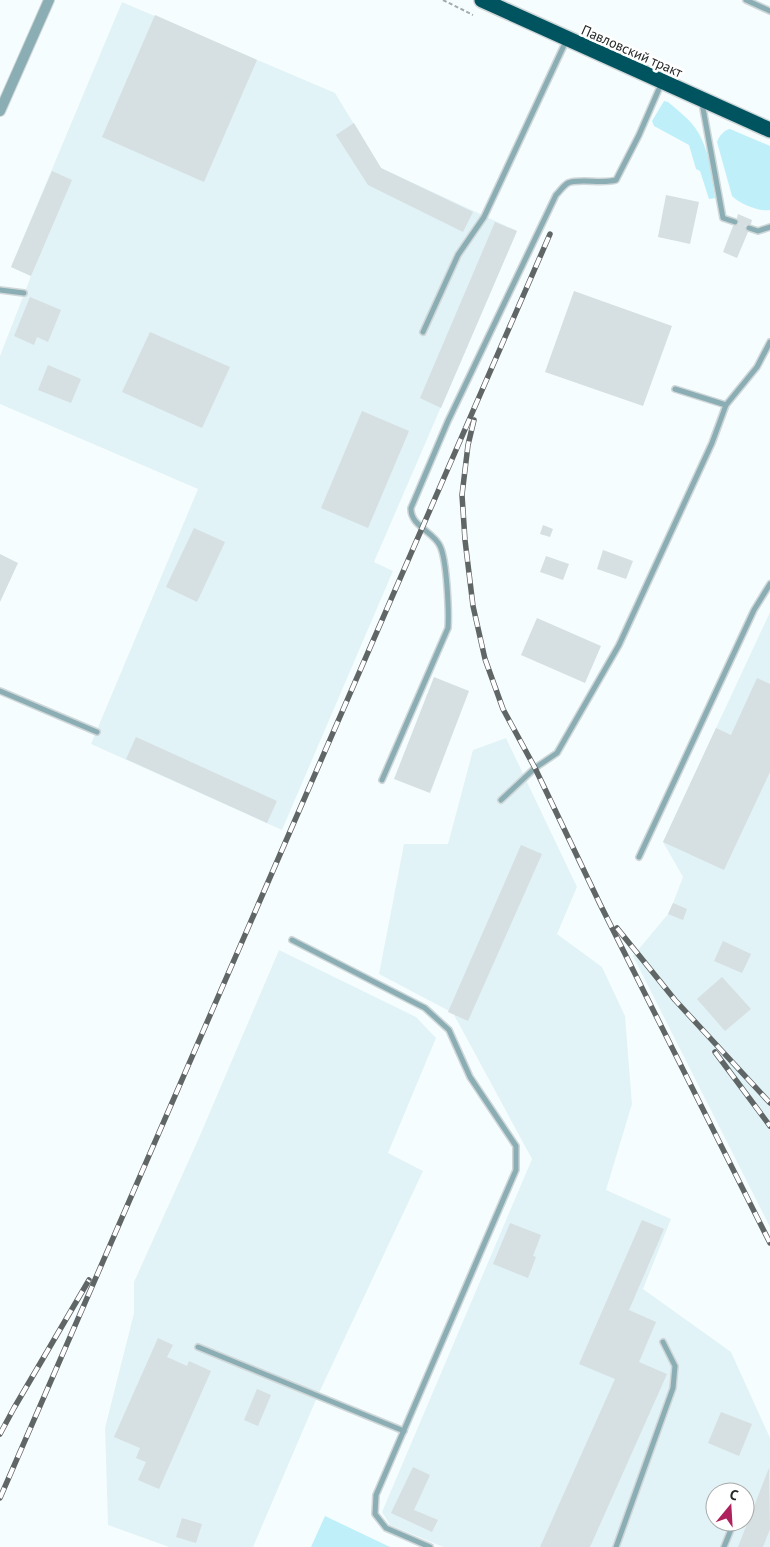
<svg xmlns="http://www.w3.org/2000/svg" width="770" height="1547" font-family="'PT Sans',sans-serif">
<rect width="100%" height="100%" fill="#f6fdff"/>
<g fill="#e1f3f7" fill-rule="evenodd">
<polygon points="122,2 335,93 381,168 517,231 374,562 393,571 282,830 91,744 198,489 0,404 0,356 31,276 11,267"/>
<polygon points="770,612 770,1227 633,956 668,914 673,903 683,877 663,842"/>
<path d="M506,738L577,887L557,934L602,967L625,1016L632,1104L606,1190L671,1219L643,1289L731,1352L770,1438V1547H443L390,1525L382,1512L532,1159L453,1013L379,974L404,844H448L473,750ZM715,1492H745V1522H715Z"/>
<polygon points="279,950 416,1017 436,1038 388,1153 423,1171 318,1395 253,1547 169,1547 108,1525 105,1428 134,1313 134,1282 198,1140"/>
</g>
<g fill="#bff0fa">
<path d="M664,101L668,102C680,112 696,124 702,140C710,157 712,179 715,198L709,199L700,171L696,169L689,145L654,126L652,121Z"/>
<path d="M730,129L770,146V210C759,212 740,204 732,196L717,142C719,136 724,130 730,129Z"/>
<polygon points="325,1516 390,1547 311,1547"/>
</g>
<g fill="#d6dfe1">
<polygon points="155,15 257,60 204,182 102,137"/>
<polygon points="354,123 381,168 473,212 463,232 368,185 336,135"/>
<polygon points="52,171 72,180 31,276 11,267"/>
<polygon points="666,195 699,202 690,244 658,237"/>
<polygon points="738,214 752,220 751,224 748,224 745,226 745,229 748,232 737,258 723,252 733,226 739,224 739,221 737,218"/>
<polygon points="495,222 517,231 441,408 420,398"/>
<polygon points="574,291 672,326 643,406 545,372"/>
<polygon points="30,297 61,310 48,342 37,337 34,345 14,336"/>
<polygon points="150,332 230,367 202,428 122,392"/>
<polygon points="48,365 81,379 71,403 38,390"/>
<polygon points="362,411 409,431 368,528 321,508"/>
<polygon points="543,525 553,529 550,537 540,534"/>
<polygon points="194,528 225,542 197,602 166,587"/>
<polygon points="603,550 633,561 626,579 597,569"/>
<polygon points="0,554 18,563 0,602"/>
<polygon points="546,556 569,564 563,580 540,572"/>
<polygon points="537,618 601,646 585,683 521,655"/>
<polygon points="434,677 469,691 430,793 394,779"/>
<polygon points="757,678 770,684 770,772 724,870 663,842 716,728 731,735"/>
<polygon points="136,737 277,801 267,823 126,759"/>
<polygon points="521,845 542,854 468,1021 448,1012"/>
<polygon points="673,903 687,909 683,920 668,914"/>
<polygon points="723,941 751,954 742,973 714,961"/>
<polygon points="722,977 751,1009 725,1031 697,999"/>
<polygon points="642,1220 664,1229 629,1310 656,1322 639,1362 667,1374 590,1547 540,1547 615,1379 579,1364"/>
<polygon points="510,1223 541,1235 533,1256 536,1257 528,1278 493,1264"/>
<polygon points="158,1338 173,1345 167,1357 187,1366 189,1361 211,1371 159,1489 138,1480 146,1462 136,1458 140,1448 114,1437"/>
<polygon points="257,1389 271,1395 258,1426 244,1420"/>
<polygon points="721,1412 752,1424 739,1456 708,1443"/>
<polygon points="413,1467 430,1475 414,1510 438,1520 432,1532 391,1513"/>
<polygon points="769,1468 770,1529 763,1547 738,1547"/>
<polygon points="182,1518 202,1524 196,1543 176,1537"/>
</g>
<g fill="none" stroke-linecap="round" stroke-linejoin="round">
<defs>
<g id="lane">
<polyline points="746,0 770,11"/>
<polyline points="702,103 723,218 735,222"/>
<polyline points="749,228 758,231 770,227"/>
<polyline points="0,290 24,293"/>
<polyline points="423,332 458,255 484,217 567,39"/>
<polyline points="675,389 726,405"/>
<polyline points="0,691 97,732"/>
<path d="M382,780L448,628C449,612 447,560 440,546C433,531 410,526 411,508L448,421L556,195C560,191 563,186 568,183C577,178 603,184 616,180L639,135L662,82"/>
<polyline points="501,800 535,768 557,753 619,645 712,443 726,405 757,367 770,342"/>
<polyline points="639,857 754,610 770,584"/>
<polyline points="292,940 425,1008 449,1030 470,1077 516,1146 516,1170 376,1495 375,1514 386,1528 430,1547"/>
<polyline points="198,1347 404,1431"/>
<polyline points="616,1547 673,1388 675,1366 663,1342"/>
<polyline points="724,1547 734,1522"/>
</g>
<polyline id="street" points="0,111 49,0"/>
<polyline id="highway" points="482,0 770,130"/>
</defs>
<use href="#lane" stroke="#d0d7d8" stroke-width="8"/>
<use href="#street" stroke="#d0d7d8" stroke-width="12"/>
<use href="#highway" stroke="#d0d7d8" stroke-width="18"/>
<polyline stroke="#a5aaac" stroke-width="2" stroke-dasharray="4 2.5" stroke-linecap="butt" points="443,0 473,15"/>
<use href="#lane" stroke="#8baeb5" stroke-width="5"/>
<use href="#street" stroke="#8baeb5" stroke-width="10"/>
<use href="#highway" stroke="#005460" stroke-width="15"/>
<defs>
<g id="rail">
<polyline points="474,420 468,445 462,495 465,540 473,606 485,659 503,709 535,768 600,904 770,1243"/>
<polyline points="617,928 675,1000 770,1103"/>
<polyline points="715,1052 770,1126"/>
<polyline points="0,1434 14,1408 89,1280"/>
<polyline points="0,1498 550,234"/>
</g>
</defs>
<use href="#rail" stroke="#606566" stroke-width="5.5"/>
<use href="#rail" stroke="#fff" stroke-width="4" stroke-dasharray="11" stroke-linecap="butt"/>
</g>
<g text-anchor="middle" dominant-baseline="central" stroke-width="5" stroke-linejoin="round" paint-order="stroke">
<g font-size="14" fill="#252829" stroke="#fff">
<text transform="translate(632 51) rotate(24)">Павловский тракт</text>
</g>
</g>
<g transform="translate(730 1507) rotate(18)"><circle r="24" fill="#ffffff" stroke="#a8a9a9"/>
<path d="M0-4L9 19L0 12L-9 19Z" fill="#ae215c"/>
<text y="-8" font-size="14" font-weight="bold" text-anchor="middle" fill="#252829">С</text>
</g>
</svg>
